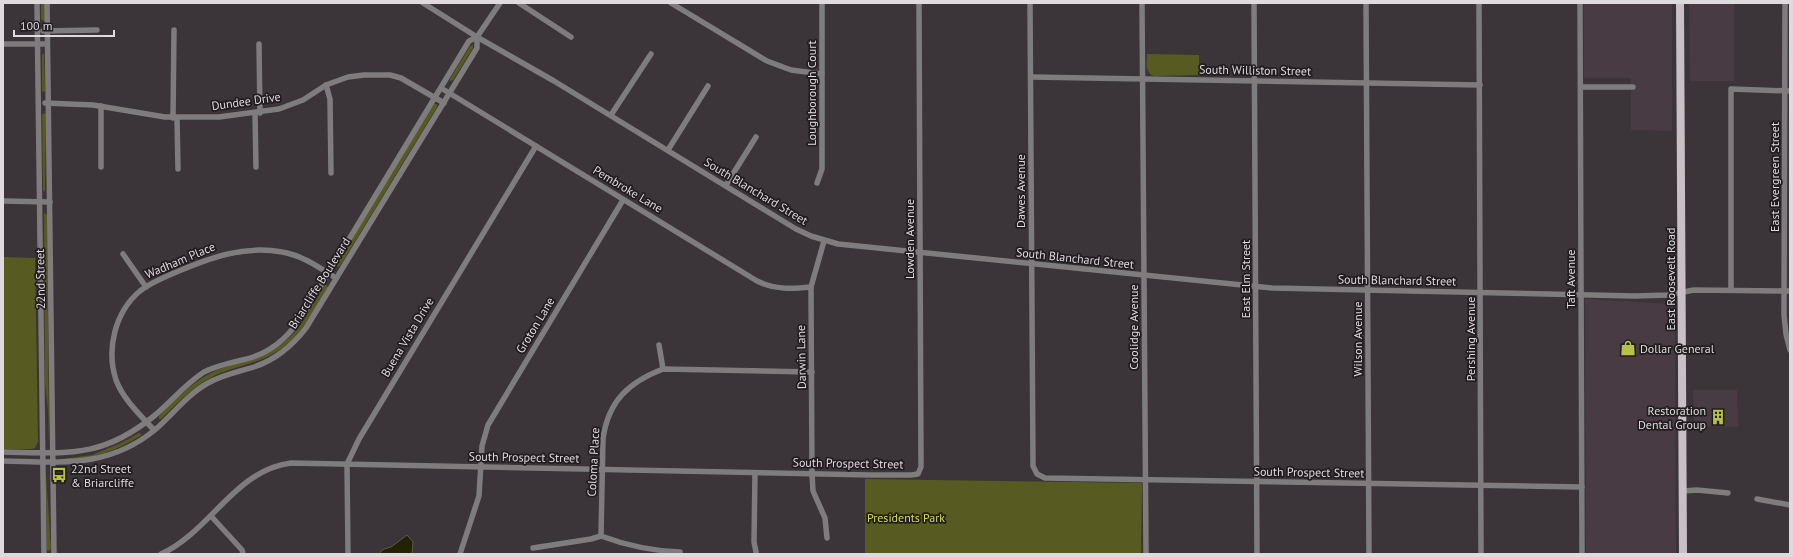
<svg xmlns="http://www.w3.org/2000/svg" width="1793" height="557" font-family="'PT Sans',sans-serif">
<rect width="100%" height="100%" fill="#3b3439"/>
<g fill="#483b44">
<polygon points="1584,3 1672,3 1672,131 1631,130 1631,78 1584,78"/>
<polygon points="1689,3 1734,3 1734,81 1690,81"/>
<polygon points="1585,299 1675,304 1676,554 1586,554"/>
<polygon points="1693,390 1737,390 1738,427 1694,426"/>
</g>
<g fill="#575b21">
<polygon points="41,3 45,3 45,20 43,21 41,19"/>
<polygon points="473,45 473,48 453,80 450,81 450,79 470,46"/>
<polygon points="44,53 45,91 44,92 42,91 42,55"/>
<path d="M1147,54L1199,55V75L1154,76C1144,72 1147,63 1147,54Z"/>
<polygon points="434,104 437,104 437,107 340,266 337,267 336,265"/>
<polygon points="44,113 46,114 45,192 43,190 42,115"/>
<polygon points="44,213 47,215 49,442 48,410 45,383"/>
<polygon points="3,257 35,258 38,441 35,448 32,449 3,449"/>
<path d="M325,285H327L328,287C316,306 305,329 287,344C263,365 236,364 210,378C191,388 176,405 161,419H159V416C175,400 191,383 211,373C237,360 267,359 289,338C304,324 314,302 325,285Z"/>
<path d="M139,433L142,434L140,436C117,450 91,461 63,459L92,455L121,443Z"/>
<polygon points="46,473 51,549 49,551 47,550"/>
<polygon points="865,479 1142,483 1141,554 865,554"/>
</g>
<polygon fill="#212304" stroke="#5a5a45" points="407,535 413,542 412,554 378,554 384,549 391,547"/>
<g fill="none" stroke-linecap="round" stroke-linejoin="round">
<g stroke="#7f7c7e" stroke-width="5.5">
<polyline points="37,3 44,554"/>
<polyline points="47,3 54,554"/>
<polyline points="423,3 477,37 554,81 796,229 811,236 838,244 1272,288 1635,296 1668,295 1694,290 1790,291"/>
<polyline points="519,3 571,37"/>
<polyline points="671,3 767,61 791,70 822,74"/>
<polyline points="1030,3 1033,466 1037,474 1045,478 1582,487"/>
<polyline points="1142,3 1146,554"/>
<polyline points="1254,3 1257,554"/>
<polyline points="1366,3 1369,554"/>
<polyline points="1479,3 1481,554"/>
<polyline points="1580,3 1582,554"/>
<polyline points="1785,3 1784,315 1786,334 1790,350"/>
<polyline points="43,31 97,30"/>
<polyline points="3,44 47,44"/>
<polyline points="259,44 260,113"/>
<polyline points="1031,77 1480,85"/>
<polyline points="326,85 330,99 331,173"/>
<polyline points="1581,87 1633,87"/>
<path d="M441,88L757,281C775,290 792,289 811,287"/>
<polyline points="45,103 93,105 165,117 219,117 279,109 303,100 326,85 348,77 364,75 390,75 401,78 444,103"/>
<polyline points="101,106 101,167"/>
<polyline points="255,114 256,167"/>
<polyline points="611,115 651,54"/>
<polyline points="173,118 174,30"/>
<polyline points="177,118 178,169"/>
<polyline points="668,150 708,86"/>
<polyline points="817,183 822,169 822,3"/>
<polyline points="726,185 756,137"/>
<polyline points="3,201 50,202"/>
<polyline points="824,241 811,287 812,474 813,491 825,518 827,538"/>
<polyline points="123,254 146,287"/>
<polyline points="1731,290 1731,89 1790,91"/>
<polyline points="659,345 663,369"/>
<path d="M154,430C140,415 123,399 116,380C106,349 115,312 140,291C150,283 163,278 174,273C209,258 244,245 282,252C302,255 320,268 336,278"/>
<path d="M3,452C67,453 101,459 154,416C171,402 185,384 204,372C220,364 237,362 253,357C277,349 292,332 305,312L469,41L477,37L500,3"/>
<path d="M3,461C60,462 108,469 156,429C173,414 188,394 208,383C222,375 238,372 254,367C275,360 292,346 306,328L477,48V37"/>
<polyline points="755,473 754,542 756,552"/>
<polyline points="1683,491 1697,490 1728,493"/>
<polyline points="1757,499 1790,505"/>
<polyline points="211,516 242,550 243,554"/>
<path d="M601,536L603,439C608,401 629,382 663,369L812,372"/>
<path d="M601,536C625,545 655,551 680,552"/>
<polyline points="533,548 591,539 601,536"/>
<path d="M161,554C210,532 235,470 291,463L871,475H911L918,474L921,467L919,3"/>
<polyline points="348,554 347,464 359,439 536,146"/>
<polyline points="460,554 479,496 482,446 488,425 623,200"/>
</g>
<polyline stroke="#c8c0c6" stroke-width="8" points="1680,3 1683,554"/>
</g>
<defs>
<symbol id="shop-bare" viewBox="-9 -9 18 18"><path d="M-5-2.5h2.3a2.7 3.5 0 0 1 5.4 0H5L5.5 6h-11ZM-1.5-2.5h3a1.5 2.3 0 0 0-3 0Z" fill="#b8c147" stroke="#201c1f" stroke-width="2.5" paint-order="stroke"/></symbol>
<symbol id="building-bare" viewBox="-9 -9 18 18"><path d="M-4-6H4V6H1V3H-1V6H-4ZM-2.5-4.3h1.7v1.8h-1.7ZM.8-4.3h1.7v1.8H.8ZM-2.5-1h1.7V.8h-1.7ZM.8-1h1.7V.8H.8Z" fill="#b8c147" stroke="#201c1f" stroke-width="2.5" paint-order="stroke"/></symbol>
<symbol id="bus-bare" viewBox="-9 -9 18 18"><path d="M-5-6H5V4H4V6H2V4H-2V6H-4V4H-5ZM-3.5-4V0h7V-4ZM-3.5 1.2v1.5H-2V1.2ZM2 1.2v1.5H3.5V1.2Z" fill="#b8c147" stroke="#201c1f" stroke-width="2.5" paint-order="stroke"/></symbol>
</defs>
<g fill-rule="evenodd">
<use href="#shop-bare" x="1617" y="337" width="22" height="22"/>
<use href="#building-bare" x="1707" y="406" width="22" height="22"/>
<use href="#bus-bare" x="48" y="464" width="22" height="22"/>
</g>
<g text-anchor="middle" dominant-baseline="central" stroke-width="3.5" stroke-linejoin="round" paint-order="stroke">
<g font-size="12" fill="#dfdade" stroke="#201c1f">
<text transform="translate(1255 70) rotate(1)">South Williston Street</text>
<text transform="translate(811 93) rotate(-90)">Loughborough Court</text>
<text transform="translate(246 101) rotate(-8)">Dundee Drive</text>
<text transform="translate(1774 177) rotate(-90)">East Evergreen Street</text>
<text transform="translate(628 189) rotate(31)">Pembroke Lane</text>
<text transform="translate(756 191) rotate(31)">South Blanchard Street</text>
<text transform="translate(1020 191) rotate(-90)">Dawes Avenue</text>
<text transform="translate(909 239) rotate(-90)">Lowden Avenue</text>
<text transform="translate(1075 258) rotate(6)">South Blanchard Street</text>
<text transform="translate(180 260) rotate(-23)">Wadham Place</text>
<text transform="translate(40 279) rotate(-91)">22nd Street</text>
<text transform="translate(1245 279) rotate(-90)">East Elm Street</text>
<text transform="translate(1570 279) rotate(-90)">Taft Avenue</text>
<text transform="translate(1670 279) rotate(-90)">East Roosevelt Road</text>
<text transform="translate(1397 280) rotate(1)">South Blanchard Street</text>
<text transform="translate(319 283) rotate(-58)">Briarcliffe Boulevard</text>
<text transform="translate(535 325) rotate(-59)">Groton Lane</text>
<text transform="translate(1133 327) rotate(-90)">Coolidge Avenue</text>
<text transform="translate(407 337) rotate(-59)">Buena Vista Drive</text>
<text transform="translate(1357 339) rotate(-90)">Wilson Avenue</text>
<text transform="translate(1470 339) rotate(-90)">Pershing Avenue</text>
<text transform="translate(801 357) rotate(-91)">Darwin Lane</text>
<text transform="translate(524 457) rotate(1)">South Prospect Street</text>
<text transform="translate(593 462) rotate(-87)">Coloma Place</text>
<text transform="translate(848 463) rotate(1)">South Prospect Street</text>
<text transform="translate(1309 472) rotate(1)">South Prospect Street</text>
</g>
<g font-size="12" fill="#dfdade" stroke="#201c1f" text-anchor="start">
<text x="1640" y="348">Dollar General</text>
<text x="1706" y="410" text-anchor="end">Restoration<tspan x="1706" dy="14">Dental Group</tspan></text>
<text x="71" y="468">22nd Street<tspan x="71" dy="14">&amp; Briarcliffe</tspan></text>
</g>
<g font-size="12" fill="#d3dd5e" stroke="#201c1f">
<text x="906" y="517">Presidents Park</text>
</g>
</g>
<rect width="1793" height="557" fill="none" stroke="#dfdade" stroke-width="8"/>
<path d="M14 30v6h100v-6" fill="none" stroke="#dfdade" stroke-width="2"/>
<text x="20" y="30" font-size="12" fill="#dfdade" stroke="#201c1f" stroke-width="3" paint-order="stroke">100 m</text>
</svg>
